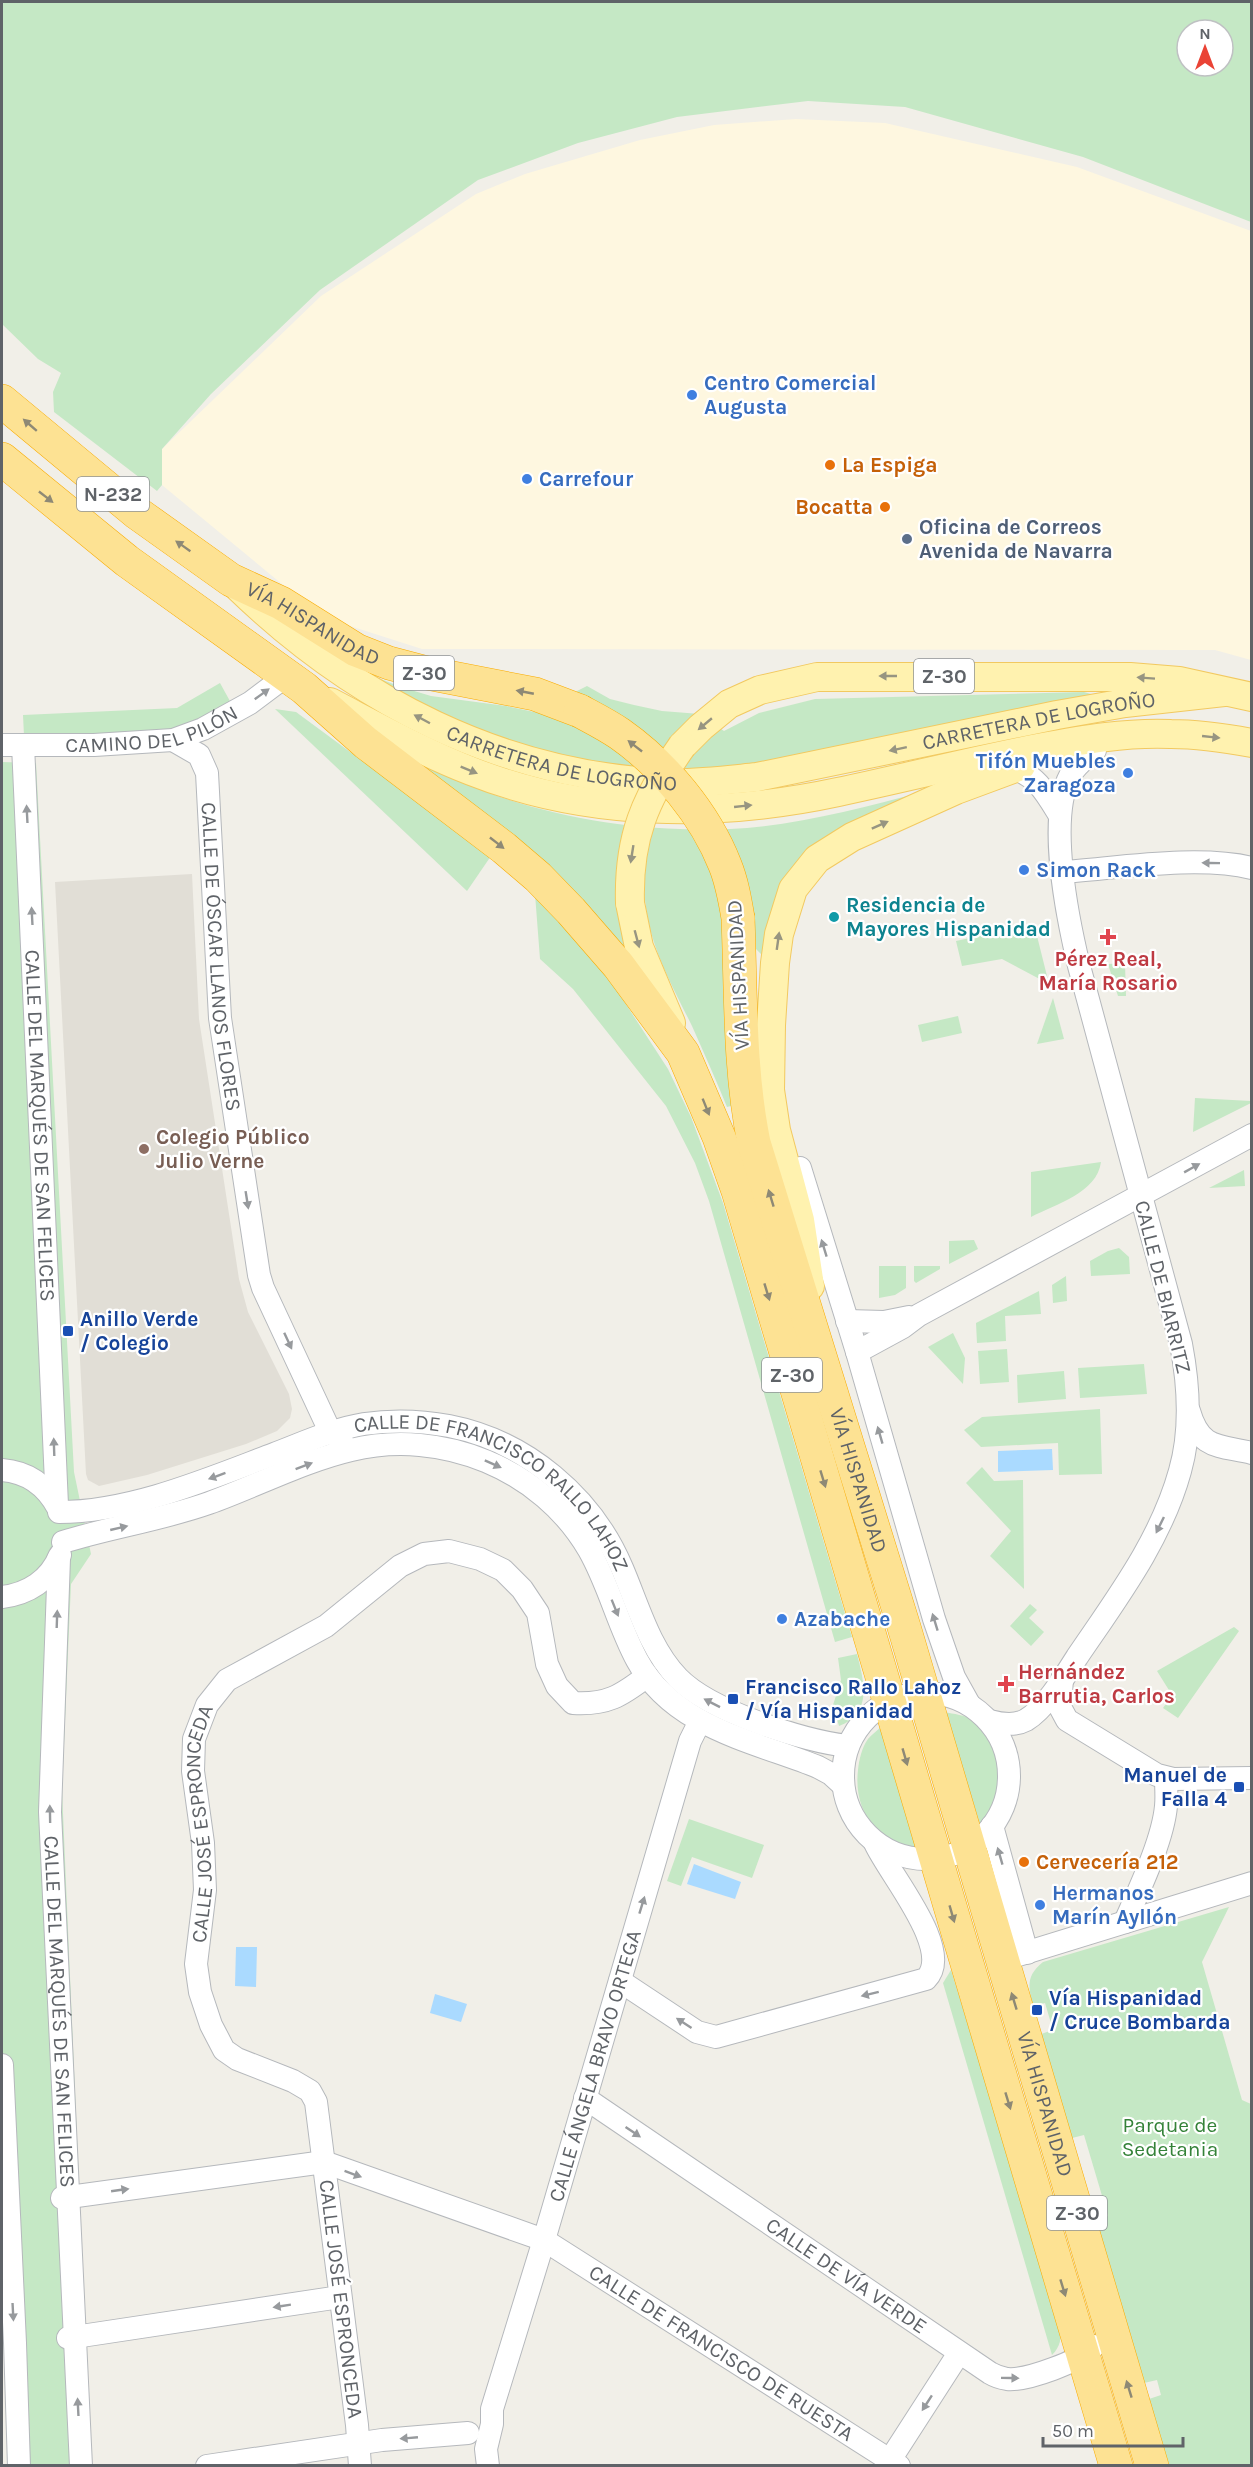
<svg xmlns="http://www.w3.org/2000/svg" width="1253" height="2467" font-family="Karla,sans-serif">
<rect width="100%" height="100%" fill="#f1efe8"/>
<polygon fill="#fef7e0" points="796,119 885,123 1077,167 1251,231 1251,660 1215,650 422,649 322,617 162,485 162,449 321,296 476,194 525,174 640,140 714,125"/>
<polygon fill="#e1ded6" points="192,874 199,1019 239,1279 248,1312 289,1394 292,1409 290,1418 277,1431 246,1444 147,1475 99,1486 88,1480 86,1474 55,882"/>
<g fill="#c5e8c5" fill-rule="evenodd">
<path d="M2,2H1251V222L1083,157L905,107L808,101L677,117L578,143L478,180L320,290L211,394L162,449V485L157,491L54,412L53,392L61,373L38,359L2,324ZM1187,30H1223V66H1187Z"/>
<polygon points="360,671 401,687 431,696 506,706 563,718 577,691 587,686 610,699 634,705 662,711 700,714 724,731 759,713 815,699 1084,692 1091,694 1091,698 803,764 661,776 500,748"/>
<polygon points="220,683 231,703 185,732 24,736 23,715 177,708"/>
<polygon points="275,709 296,712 491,856 467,891"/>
<polygon points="2,762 36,763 74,1472 91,1554 71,1584 62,1790 91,2465 17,2465 2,2232"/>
<path d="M424,766C447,775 469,786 492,794C567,821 651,832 730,829C796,826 860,808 923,792L835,844L763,956L756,949L754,926L735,1105L727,1107C716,1080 704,1053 692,1026C671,983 650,948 645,900L622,901L640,977L420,767Z"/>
<polygon points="535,894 607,975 668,1069 691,1117 723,1203 852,1637 835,1642 709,1201 695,1163 666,1106 573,989 540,959"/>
<polygon points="1034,924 1049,984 1002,959 962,966 956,941"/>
<polygon points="1125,963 1126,996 1118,996 1108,964"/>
<polygon points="1053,998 1064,1039 1037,1044"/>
<polygon points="958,1016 962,1033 922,1042 918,1025"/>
<polygon points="1195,1098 1251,1101 1251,1103 1193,1132"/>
<path d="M1101,1162C1097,1193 1056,1204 1031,1217V1172Z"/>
<polygon points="1244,1170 1245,1186 1209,1188"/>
<polygon points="974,1240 978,1249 949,1264 949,1241"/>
<polygon points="1119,1248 1129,1257 1130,1274 1091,1276 1090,1261 1108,1251"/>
<polygon points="879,1266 906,1266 906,1288 895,1295 879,1298"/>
<polygon points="914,1266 940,1266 940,1269 916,1283 914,1281"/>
<polygon points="1066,1276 1067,1301 1053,1303 1052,1285"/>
<polygon points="1039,1291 1041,1314 1005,1316 1006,1341 977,1343 976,1323"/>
<polygon points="953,1333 965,1358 963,1384 928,1347"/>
<polygon points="1007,1349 1009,1382 980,1384 978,1351"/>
<polygon points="1144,1364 1147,1394 1080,1398 1078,1368"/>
<polygon points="1064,1371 1066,1399 1018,1403 1017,1375"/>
<polygon points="1100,1409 1102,1474 1059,1475 1058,1443 981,1447 964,1430 982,1417"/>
<polygon points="982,1467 994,1481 1023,1480 1024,1589 990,1556 1011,1531 966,1483"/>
<polygon points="1030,1604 1037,1610 1029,1618 1044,1632 1031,1646 1010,1626"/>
<polygon points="1234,1627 1239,1631 1178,1718 1163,1708 1172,1695 1157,1671"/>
<path d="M857,1654C864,1681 873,1714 839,1726L833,1705L841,1680L838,1658Z"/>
<path d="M945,1712C953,1714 966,1715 972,1720C980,1725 986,1734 990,1742C1006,1772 1003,1800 980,1824Z"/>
<path d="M882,1726L919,1850C878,1843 853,1812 858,1770C859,1760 862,1747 868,1739C872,1734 878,1730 882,1726Z"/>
<polygon points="689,1819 764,1845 752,1878 692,1857 681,1886 667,1881"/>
<path d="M1229,1907L1202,1962L1242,2100L1251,2104V2465H1169L1149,2399L1161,2395L1157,2380L1144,2383L1096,2220L1108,2216L1084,2135L1072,2138L1041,2034L1053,2030L1045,2003L1033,2006C1028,1986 1026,1976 1043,1962Z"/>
<path d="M951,1970L1061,2326C1061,2338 1061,2346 1052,2355L943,1983Z"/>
</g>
<g fill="#aadaff">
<polygon points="1052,1449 1053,1470 998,1472 998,1451"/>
<polygon points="694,1864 741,1882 735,1899 687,1884"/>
<polygon points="236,1947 257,1947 256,1987 235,1986"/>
<polygon points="435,1994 467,2004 461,2022 430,2013"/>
</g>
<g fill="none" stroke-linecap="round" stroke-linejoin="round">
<defs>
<g id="minor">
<path id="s1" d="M173,740L199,755L207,773L220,1018L259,1275L263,1288L327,1425L331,1432L342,1441"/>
<path id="s2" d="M2,745H94L173,740L203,729L250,703L286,676"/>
<path id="s3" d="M23,745L57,1505"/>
<path d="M1012,768C1037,775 1047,795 1060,816"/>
<path d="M1063,872C1119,868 1198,855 1252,868"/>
<polyline points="800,1168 857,1352 934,1619 954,1677 969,1704"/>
<polyline points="847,1321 884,1322 909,1317"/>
<polyline points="857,1352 903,1327 919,1315 1252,1135"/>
<path d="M1189,1411C1200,1450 1219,1445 1252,1453"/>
<path d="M2,1470C27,1472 46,1485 58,1508"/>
<path id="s4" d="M59,1512C131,1512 208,1479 274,1454C303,1443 333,1429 364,1424C392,1420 422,1421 449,1426C526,1441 592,1497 622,1568C638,1605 649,1648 678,1678C710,1711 801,1740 847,1746"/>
<path d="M63,1542C111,1527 161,1520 209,1503C256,1486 304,1461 351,1450C442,1428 542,1469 589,1550C609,1585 618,1625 637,1660C673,1727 753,1741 818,1767L831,1774L842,1784"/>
<path id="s5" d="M59,1558L50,1812L81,2466"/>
<path d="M2,1597C28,1594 50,1580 60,1555"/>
<polyline points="1062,1679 1060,1707 1067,1720 1157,1775 1173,1779 1252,1778"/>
<circle cx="926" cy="1776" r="83"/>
<path d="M990,1721C1001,1724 1015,1726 1026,1720C1045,1709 1065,1676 1077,1657C1117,1598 1161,1540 1180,1471C1192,1429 1189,1386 1181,1344L1079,966C1068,920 1047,819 1070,776C1075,765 1086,758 1095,750"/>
<polyline points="992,1826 1027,1953"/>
<path d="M1125,1922C1139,1890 1163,1840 1166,1806C1167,1797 1166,1787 1166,1778"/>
<polyline points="1002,1960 1252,1883"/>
<path d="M620,1981L697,2032L716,2037L926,1979C955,1950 888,1873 875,1843"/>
<polyline points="2,2065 15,2343 19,2466"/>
<path id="s6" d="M585,2098L990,2373C995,2376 1001,2378 1007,2379C1026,2381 1082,2361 1094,2346"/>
<path id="s7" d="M62,2198L324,2162L544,2240L899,2466"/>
<polyline points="68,2338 340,2297"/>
<polyline points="890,2460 959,2353"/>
<polyline points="207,2466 382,2440 468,2433"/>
<path id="s8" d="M360,2466L357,2425L316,2102L310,2091L293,2081L237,2059L224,2050L211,2025L200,1992L196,1964L205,1890L203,1843L193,1771L194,1739L207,1705L227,1680L326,1626L400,1566L424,1554L449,1551L480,1559L503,1570L522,1589L538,1613L547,1664L557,1686L573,1703C607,1705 621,1696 647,1676"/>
<path id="s9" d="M488,2466L486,2449L492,2424V2409L544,2240L690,1741L700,1721"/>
</g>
<g id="major">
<path id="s10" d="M238,587C356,701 502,776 667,783C697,784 727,780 757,777L1057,715L1125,703L1224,692"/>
<path d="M330,702C376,726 422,752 471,771C587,817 717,818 838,792C905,778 971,761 1038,748C1082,740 1126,732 1171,734C1198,734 1225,738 1252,743"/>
<polyline points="682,746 701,727 729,704 760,690 817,677 1130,677 1179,681 1252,697"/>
<polyline points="630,903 639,947 671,1023"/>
<polyline points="810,1286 800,1220 776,1130 770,1090 771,1025 775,963 779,934 793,889 817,859 852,837 956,790 1021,766"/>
</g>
<g id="highway">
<path id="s11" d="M2,401L137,513L231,580L281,603L356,650L389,663L427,673L535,694L580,711"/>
<polyline points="2,459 127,561 304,688 366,743 504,848 538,877 571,911 618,965 683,1053 719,1137 738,1191 1116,2466"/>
<path id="s12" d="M738,918C741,993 739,1069 754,1143L904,1627L1152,2466"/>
</g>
</defs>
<use href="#minor" stroke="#b5b8bc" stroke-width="24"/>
<use href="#major" stroke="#f2c960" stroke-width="30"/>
<use href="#highway" stroke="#f9ab00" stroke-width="34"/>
<use href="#minor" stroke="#fff" stroke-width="22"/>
<use href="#major" stroke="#fff2af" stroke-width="28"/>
<use href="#highway" stroke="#fde293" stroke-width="33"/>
<defs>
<path id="major-bridge" d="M630,903C628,838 645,798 682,746"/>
<path id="highway-bridge" d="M580,711C593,718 607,725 620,734C664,765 705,814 725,865C732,882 735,900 738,918"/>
</defs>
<use href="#major-bridge" stroke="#f2c960" stroke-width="30" stroke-linecap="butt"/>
<use href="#highway-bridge" stroke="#f9ab00" stroke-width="34" stroke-linecap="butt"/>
<use href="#major-bridge" stroke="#fff2af" stroke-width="28"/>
<use href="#highway-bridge" stroke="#fde293" stroke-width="33"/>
</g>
<defs><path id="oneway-solid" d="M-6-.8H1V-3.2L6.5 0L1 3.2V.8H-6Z" transform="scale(1.5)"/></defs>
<g fill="#8e8975">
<use href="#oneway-solid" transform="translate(30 425) rotate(-139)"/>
<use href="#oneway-solid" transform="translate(46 497) rotate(38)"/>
<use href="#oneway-solid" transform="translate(183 546) rotate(-145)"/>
<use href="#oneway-solid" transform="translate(525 692) rotate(-169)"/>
<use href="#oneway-solid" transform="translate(635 746) rotate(-142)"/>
<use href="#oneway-solid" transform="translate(497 843) rotate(38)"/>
<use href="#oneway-solid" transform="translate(706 1107) rotate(68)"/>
<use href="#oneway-solid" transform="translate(771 1198) rotate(-107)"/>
<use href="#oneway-solid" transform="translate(767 1292) rotate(73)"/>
<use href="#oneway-solid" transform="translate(823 1479) rotate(73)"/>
<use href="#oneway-solid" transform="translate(905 1757) rotate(74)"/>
<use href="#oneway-solid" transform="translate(952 1914) rotate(74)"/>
<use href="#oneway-solid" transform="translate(1014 2001) rotate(-107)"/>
<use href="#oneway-solid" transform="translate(1008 2101) rotate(73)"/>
<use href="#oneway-solid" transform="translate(1063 2288) rotate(73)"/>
<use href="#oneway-solid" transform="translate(1129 2389) rotate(-107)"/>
</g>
<g fill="#979581">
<use href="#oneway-solid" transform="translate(888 676) rotate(180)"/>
<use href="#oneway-solid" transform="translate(1146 678) rotate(-176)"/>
<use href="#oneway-solid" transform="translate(422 719) rotate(-152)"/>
<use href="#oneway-solid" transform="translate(705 724) rotate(140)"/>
<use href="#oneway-solid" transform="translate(1211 737) rotate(6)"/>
<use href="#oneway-solid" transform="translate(898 749) rotate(168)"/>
<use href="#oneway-solid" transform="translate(469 770) rotate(22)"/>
<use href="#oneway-solid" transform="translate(743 806) rotate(-6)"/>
<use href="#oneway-solid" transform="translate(880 825) rotate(-24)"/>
<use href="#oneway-solid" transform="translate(632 854) rotate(99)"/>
<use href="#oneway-solid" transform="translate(637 939) rotate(75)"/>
<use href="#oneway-solid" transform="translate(778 941) rotate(-82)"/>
</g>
<g fill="#979a9d">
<use href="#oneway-solid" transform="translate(262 694) rotate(-36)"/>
<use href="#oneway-solid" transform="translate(27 814) rotate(-93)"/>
<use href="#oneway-solid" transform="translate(1211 863) rotate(-179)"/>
<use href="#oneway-solid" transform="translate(32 916) rotate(-93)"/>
<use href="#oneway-solid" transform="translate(1192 1168) rotate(-29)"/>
<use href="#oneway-solid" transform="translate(247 1200) rotate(81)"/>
<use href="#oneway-solid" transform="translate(824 1248) rotate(-107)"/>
<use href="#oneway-solid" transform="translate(288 1341) rotate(65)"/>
<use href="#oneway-solid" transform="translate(880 1435) rotate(-106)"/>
<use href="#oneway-solid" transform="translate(54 1447) rotate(-92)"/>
<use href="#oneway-solid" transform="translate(493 1464) rotate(24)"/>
<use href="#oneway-solid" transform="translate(304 1466) rotate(-21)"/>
<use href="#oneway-solid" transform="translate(217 1476) rotate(160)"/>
<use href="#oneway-solid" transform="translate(1160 1525) rotate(116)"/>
<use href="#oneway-solid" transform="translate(119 1528) rotate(-13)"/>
<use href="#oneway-solid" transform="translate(615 1608) rotate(68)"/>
<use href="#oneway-solid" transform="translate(57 1619) rotate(-88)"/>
<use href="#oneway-solid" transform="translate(935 1622) rotate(-107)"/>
<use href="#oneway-solid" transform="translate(712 1703) rotate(-153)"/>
<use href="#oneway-solid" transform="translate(50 1814) rotate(-91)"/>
<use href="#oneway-solid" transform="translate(1000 1856) rotate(-106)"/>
<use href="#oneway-solid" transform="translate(642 1905) rotate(-73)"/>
<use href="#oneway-solid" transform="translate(870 1994) rotate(166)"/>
<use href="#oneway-solid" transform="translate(684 2023) rotate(-147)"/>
<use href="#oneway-solid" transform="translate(633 2132) rotate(34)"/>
<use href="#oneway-solid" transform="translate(353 2174) rotate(20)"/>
<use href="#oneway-solid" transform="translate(120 2190) rotate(-8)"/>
<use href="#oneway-solid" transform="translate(282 2306) rotate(171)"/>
<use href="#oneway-solid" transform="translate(13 2312) rotate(87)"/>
<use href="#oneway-solid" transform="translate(1010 2378) rotate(1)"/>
<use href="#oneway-solid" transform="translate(927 2403) rotate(123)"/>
<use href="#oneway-solid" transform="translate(78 2407) rotate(-93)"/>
<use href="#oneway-solid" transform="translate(409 2438) rotate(175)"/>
</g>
<g fill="#3f7fe0" stroke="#fff" stroke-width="2">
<circle cx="692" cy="395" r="6"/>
<circle cx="527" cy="479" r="6"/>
<circle cx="1128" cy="773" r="6"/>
<circle cx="1024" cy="870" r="6"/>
<circle cx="782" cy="1619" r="6"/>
<circle cx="1040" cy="1905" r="6"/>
</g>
<g fill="#e8710a" stroke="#fff" stroke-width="2">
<circle cx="830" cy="465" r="6"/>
<circle cx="885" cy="507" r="6"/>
<circle cx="1024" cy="1862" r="6"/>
</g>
<circle fill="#5c6f8a" stroke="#fff" stroke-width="2" cx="907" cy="539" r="6"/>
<circle fill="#0f9aa8" stroke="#fff" stroke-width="2" cx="834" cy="917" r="6"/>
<g fill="#e0444e" stroke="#fff" stroke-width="2">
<path d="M1105 928h6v6h6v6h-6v6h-6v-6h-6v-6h6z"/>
<path d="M1003 1675h6v6h6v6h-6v6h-6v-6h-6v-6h6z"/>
</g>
<circle fill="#8d6e63" stroke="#fff" stroke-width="2" cx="144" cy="1149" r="6"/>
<g fill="#1a4fb4" stroke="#fff" stroke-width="2">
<rect x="62" y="1325" width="12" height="12" rx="3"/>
<rect x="727" y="1693" width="12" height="12" rx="3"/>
<rect x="1233" y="1781" width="12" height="12" rx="3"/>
<rect x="1031" y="2004" width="12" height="12" rx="3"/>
</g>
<g text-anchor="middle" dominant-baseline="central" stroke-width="4.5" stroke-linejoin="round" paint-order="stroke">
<g fill="#fff" stroke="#8f9295" stroke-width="1.5">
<rect x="77" y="477" width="72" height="34" rx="4.5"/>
<rect x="394" y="656" width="60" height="34" rx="4.5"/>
<rect x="914" y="659" width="60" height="34" rx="4.5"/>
<rect x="762" y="1358" width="60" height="34" rx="4.5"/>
<rect x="1047" y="2196" width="60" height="34" rx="4.5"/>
</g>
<g font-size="20" font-weight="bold" fill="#5f6368">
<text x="113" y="494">N-232</text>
<text x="424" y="673">Z-30</text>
<text x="944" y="676">Z-30</text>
<text x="792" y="1375">Z-30</text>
<text x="1077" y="2213">Z-30</text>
</g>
<g font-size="21" font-weight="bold" fill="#366cbe" stroke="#fff" text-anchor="start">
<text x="704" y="383">Centro Comercial<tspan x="704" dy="24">Augusta</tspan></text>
<text x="539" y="479">Carrefour</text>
<text x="1116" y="761" text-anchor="end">Tifón Muebles<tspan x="1116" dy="24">Zaragoza</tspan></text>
<text x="1036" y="870">Simon Rack</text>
<text x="794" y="1619">Azabache</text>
<text x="1052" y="1893">Hermanos<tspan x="1052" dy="24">Marín Ayllón</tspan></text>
</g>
<g font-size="21" font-weight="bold" fill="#c56008" stroke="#fff" text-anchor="start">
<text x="842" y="465">La Espiga</text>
<text x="873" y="507" text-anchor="end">Bocatta</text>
<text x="1036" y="1862">Cervecería 212</text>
</g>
<g font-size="21" font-weight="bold" fill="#4e5e75" stroke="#fff" text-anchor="start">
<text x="919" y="527">Oficina de Correos<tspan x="919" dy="24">Avenida de Navarra</tspan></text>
</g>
<g font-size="21" fill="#5f6368" stroke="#fff">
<text stroke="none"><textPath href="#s11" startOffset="384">VÍA HISPANIDAD</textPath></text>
<text stroke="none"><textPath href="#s10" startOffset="860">CARRETERA DE LOGROÑO</textPath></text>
<text stroke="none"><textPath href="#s2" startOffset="152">CAMINO DEL PILÓN</textPath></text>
<text stroke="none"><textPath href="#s10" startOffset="374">CARRETERA DE LOGROÑO</textPath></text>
<text stroke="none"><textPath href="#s1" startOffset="234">CALLE DE ÓSCAR LLANOS FLORES</textPath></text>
<text transform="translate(738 975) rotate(-93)">VÍA HISPANIDAD</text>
<text stroke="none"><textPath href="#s3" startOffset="381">CALLE DEL MARQUÉS DE SAN FELICES</textPath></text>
<text transform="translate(1163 1287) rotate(76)">CALLE DE BIARRITZ</text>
<text stroke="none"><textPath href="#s12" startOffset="579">VÍA HISPANIDAD</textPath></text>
<text stroke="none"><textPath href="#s4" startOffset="474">CALLE DE FRANCISCO RALLO LAHOZ</textPath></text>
<text stroke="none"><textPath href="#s8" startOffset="708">CALLE JOSÉ ESPRONCEDA</textPath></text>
<text stroke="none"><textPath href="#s5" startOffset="454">CALLE DEL MARQUÉS DE SAN FELICES</textPath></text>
<text stroke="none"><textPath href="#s9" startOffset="416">CALLE ÁNGELA BRAVO ORTEGA</textPath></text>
<text stroke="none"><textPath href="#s12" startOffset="1230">VÍA HISPANIDAD</textPath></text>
<text stroke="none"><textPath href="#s6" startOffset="316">CALLE DE VÍA VERDE</textPath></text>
<text transform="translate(341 2299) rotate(83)">CALLE JOSÉ ESPRONCEDA</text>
<text stroke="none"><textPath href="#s7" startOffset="708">CALLE DE FRANCISCO DE RUESTA</textPath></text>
</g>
<g font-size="21" font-weight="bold" fill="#0d838f" stroke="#fff" text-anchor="start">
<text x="846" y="905">Residencia de<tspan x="846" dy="24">Mayores Hispanidad</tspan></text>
</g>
<g font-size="21" font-weight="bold" fill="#be3a42" stroke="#fff">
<text x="1108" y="959">Pérez Real,<tspan x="1108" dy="24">María Rosario</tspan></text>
<text x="1018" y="1672" text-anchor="start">Hernández<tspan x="1018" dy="24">Barrutia, Carlos</tspan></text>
</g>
<g font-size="21" font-weight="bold" fill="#785e54" stroke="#fff" text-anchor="start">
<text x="156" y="1137">Colegio Público<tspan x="156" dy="24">Julio Verne</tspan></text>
</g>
<g font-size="21" font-weight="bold" fill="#164399" stroke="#fff" text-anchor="start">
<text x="80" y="1319">Anillo Verde<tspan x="80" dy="24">/ Colegio</tspan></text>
<text x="745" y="1687">Francisco Rallo Lahoz<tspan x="745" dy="24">/ Vía Hispanidad</tspan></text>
<text x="1227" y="1775" text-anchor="end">Manuel de<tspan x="1227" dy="24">Falla 4</tspan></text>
<text x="1049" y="1998">Vía Hispanidad<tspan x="1049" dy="24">/ Cruce Bombarda</tspan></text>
</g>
<g font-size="21" fill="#348238" stroke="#fff">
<text x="1170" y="2125">Parque de<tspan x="1170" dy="24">Sedetania</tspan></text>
</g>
</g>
<rect width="1253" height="2467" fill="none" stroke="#5f6368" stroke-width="6"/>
<g transform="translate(1205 48)"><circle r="28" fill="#ffffff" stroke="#bfc1c3" stroke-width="1.5"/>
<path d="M0-4.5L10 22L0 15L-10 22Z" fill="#ea4335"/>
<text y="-9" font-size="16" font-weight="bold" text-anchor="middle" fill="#5f6368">N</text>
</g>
<path d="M1043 2437v9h140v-9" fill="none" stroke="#5f6368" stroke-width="3"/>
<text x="1052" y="2437" font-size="18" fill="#5f6368" stroke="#ffffff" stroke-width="4.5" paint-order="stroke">50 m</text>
</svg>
